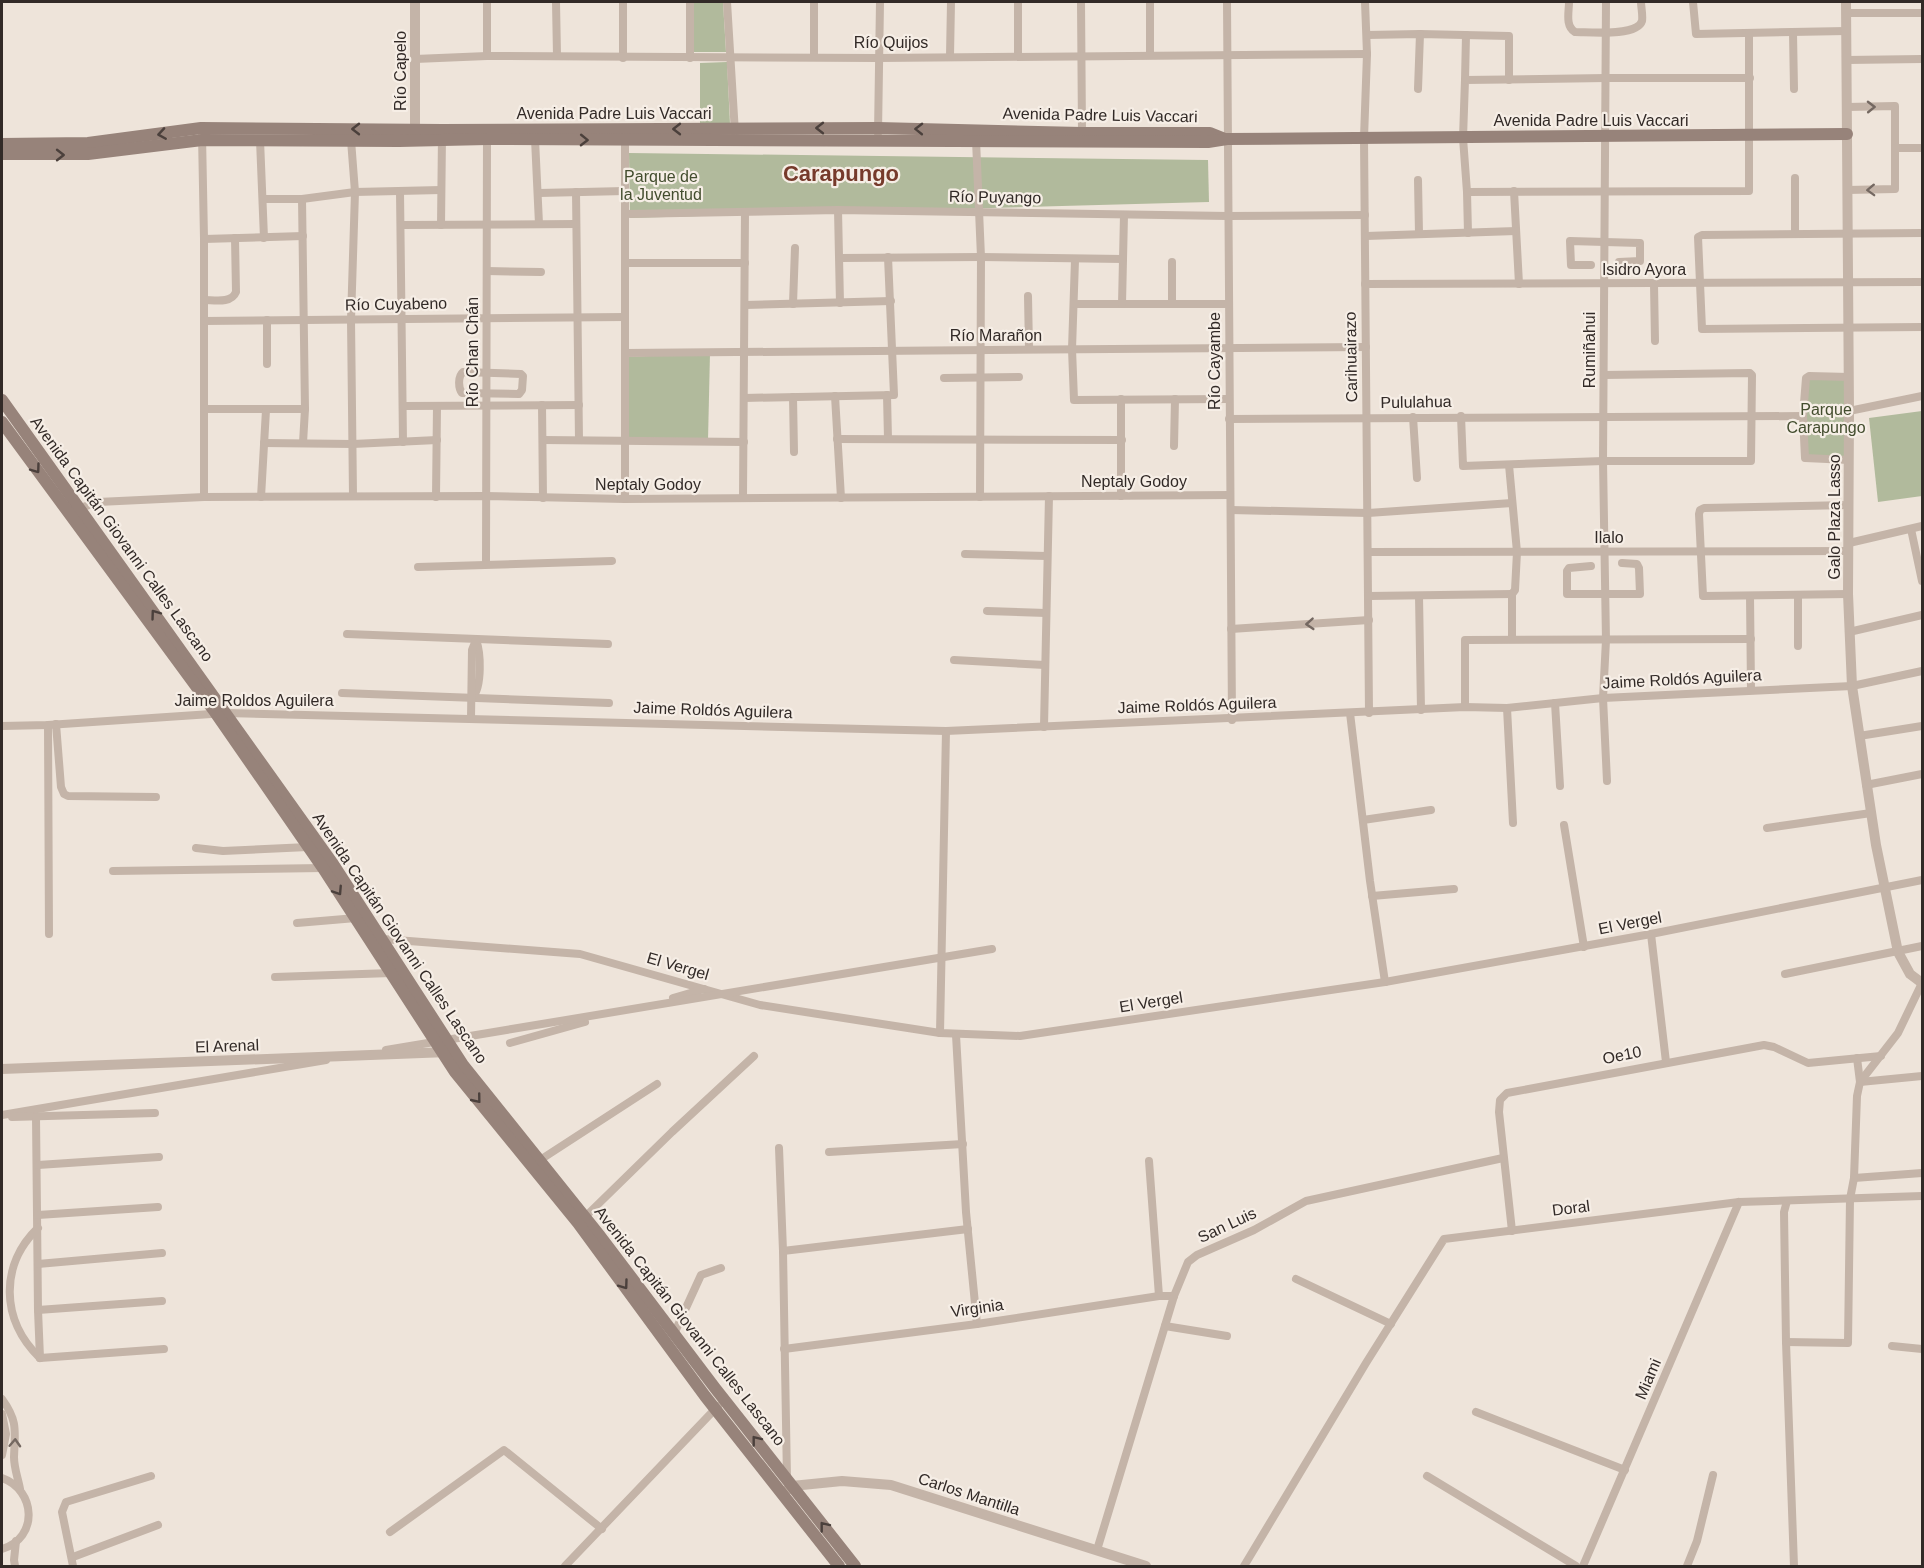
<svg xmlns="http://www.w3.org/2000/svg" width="1924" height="1568" font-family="Helvetica,sans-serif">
<rect width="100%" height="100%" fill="#eee4da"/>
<g fill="#b1ba9c">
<polygon points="694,2 723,2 726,52 694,52"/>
<polygon points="727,62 730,124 700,125 700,63"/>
<polygon points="629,153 1208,160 1209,202 630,218"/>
<polygon points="710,353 708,440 628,441 627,357"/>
<rect x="1807" y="379" width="38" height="78"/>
<polygon points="1922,411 1922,496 1878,502 1869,418"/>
</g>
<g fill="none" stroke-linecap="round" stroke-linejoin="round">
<g stroke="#c4b4a8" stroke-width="8">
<polyline points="487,2 487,56"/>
<polyline points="556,2 557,56"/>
<polyline points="727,2 735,133"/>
<polyline points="814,2 814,57"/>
<polyline points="1081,2 1082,133"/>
<polyline points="1150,2 1150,55"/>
<polyline points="1227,2 1232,720"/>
<polyline points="1365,2 1367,54 1364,138 1369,713"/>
<path d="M1569,2C1569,12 1565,26 1575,32C1589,32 1637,37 1642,21C1643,15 1641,7 1641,2"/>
<polyline points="1606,2 1603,461 1606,640 1603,698 1607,781"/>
<polyline points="1693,2 1696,34 1846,31"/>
<polyline points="1846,13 1922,13"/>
<polyline points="1793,33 1794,89"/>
<polyline points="1749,34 1749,191 1467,192 1463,138 1465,80 1606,78 1750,78"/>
<polyline points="1367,35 1420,34 1509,36 1509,80"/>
<polyline points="950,56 951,2"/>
<polyline points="1018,56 1018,2"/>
<polyline points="623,58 623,2"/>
<polyline points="690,58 690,2"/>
<polyline points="415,59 487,56 879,58 1367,54"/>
<polyline points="1847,60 1922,59"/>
<polyline points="1465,80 1466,35"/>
<polyline points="1418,89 1420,34"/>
<polyline points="1847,107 1895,106 1895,189 1847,190"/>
<polyline points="878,133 880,2"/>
<polyline points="202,135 204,239 204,497"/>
<polyline points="535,139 539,224"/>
<polyline points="260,140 264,238"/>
<polyline points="351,140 355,192 351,320 353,496"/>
<polyline points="976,140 981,257 980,497"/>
<polyline points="1895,148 1922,148"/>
<polyline points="1795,178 1795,234"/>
<polyline points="1418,180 1419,234"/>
<polyline points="1514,191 1519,284"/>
<polyline points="400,192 403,442"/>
<polyline points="576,192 579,440"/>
<polyline points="1467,192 1468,233"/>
<polyline points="539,193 625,191"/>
<polyline points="263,199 302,199 355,192 441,190"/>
<polyline points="302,199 305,409 303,443"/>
<polyline points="838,210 840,303"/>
<polyline points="625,214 838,210 1228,216 1365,215"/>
<polyline points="401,225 576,224"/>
<polyline points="441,225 442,135"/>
<polyline points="1922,233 1702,235 1698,237 1702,329 1922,327"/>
<polyline points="1366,236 1516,231"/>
<polyline points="204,239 303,236"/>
<polyline points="840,258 981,257 1123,259"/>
<polyline points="1075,260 1072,349 1074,400 1229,399"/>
<polyline points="1172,262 1172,304"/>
<polyline points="625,263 745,263"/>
<polyline points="1591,265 1571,265 1570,241 1640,243 1640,261 1619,262"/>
<polyline points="487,271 541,272"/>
<polyline points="1365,284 1922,282"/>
<polyline points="1654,284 1655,341"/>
<polyline points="1028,296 1029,349"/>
<path d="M204,300C214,300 231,304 236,292L235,238"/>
<polyline points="793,304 795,248"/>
<polyline points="1074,304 1228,304"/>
<polyline points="1122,304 1124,215"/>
<polyline points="745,305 891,301"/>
<polyline points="204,321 625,317"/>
<polyline points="625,353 1366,347"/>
<polyline points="267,364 267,320"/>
<path d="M463,372L521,374L523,376L522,390L519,394L462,393C458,388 458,376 463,372Z"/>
<polyline points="1849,377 1809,376 1806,378 1803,416 1805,458 1849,460"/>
<polyline points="944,378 1019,377"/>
<polyline points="887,395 888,439"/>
<polyline points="835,396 841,498"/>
<polyline points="793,397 794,452"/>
<polyline points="744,398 894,395 888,257"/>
<polyline points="1121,399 1121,496"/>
<polyline points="542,405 543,498"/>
<polyline points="403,406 579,405"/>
<polyline points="204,409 305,409"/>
<polyline points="1849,411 1922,396"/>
<polyline points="1461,416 1463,466 1603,461 1751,461 1752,375 1750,373 1604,375"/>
<polyline points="1413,417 1417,478"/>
<polyline points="1229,419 1803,416"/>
<polyline points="837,439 1122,440"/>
<polyline points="543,440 744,442"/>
<polyline points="264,443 353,444 437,440"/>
<polyline points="1174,446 1175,399"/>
<polyline points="1509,465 1517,552 1515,590 1512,594 1512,638"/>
<polyline points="261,497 266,410"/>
<polyline points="436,497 437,406"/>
<polyline points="743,497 745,212"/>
<polyline points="625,499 625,141"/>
<polyline points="74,510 98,502 204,497 486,496 625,499 1230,495"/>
<polyline points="1231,510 1368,513 1512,503"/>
<polyline points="1911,529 1922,581"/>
<polyline points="1849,543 1922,526"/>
<polyline points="1368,552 1849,551"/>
<polyline points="965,554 1047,556"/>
<polyline points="486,564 487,139"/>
<polyline points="1591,566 1569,568 1567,571 1567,594 1640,594 1639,568 1637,564 1622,563"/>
<polyline points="418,567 612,561"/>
<polyline points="1848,594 1703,596 1699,514 1700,510 1704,508 1849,505"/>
<polyline points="1369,596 1512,594"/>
<polyline points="1419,596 1421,710"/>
<polyline points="1750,596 1751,690"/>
<polyline points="987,611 1046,613"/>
<polyline points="1231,629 1369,620"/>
<polyline points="1849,632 1922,615"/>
<polyline points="347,634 608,644"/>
<polyline points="1798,646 1798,595"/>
<polyline points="954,660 1045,665"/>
<polyline points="342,693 609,703"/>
<path d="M473,697C482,686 481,653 476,640"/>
<polyline points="1555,703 1560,786"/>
<polyline points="1465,707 1465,640 1751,639"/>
<polyline points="1507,708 1513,823"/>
<polyline points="1350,713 1370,881 1385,982"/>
<polyline points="471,718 472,650 476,640"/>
<polyline points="56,724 61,787 64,794 68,796 156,797"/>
<polyline points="48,725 49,934"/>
<polyline points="2,726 48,725 226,713 946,731 1465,707 1507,708 1603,698 1852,686 1922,671"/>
<polyline points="1044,727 1049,496"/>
<polyline points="1859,736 1922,726"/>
<polyline points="1866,785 1922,774"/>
<polyline points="1363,820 1431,810"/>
<polyline points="1564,825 1584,947"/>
<polyline points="1767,828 1871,813"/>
<polyline points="196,848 223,851 308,847"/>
<polyline points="113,871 323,868"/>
<polyline points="1372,896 1454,889"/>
<polyline points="297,923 356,918"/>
<polyline points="1651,934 1666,1062"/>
<polyline points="383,939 580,954 760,1005 940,1033 1020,1036 1385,982 1651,934 1922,880"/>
<polyline points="1785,974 1922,946"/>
<polyline points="275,977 391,973"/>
<polyline points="673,998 704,989"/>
<polyline points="940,1033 946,731"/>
<polyline points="956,1035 966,1212 977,1324"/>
<polyline points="510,1043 585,1022"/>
<polyline points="386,1050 992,949"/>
<polyline points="1857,1058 1860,1082 1922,1076"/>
<polyline points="2,1115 326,1060"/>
<polyline points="12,1117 155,1113"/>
<polyline points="36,1117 38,1310 40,1358"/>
<polyline points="779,1148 783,1251 787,1479"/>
<polyline points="829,1152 963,1144"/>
<polyline points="540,1160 657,1084"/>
<polyline points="1149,1161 1159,1296"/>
<polyline points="38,1165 159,1157"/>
<polyline points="1854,1178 1922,1173"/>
<polyline points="1787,1201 1784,1212 1786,1342 1794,1566"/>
<polyline points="38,1215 158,1207"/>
<polyline points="585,1217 672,1132 754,1056"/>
<path d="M38,1228C0,1264 0,1320 40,1358"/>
<polyline points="1512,1231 1499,1112 1500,1100 1507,1093 1764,1045 1774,1047 1808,1063 1881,1056"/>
<polyline points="783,1251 968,1229"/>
<polyline points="38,1264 162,1253"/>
<polyline points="1296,1279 1391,1324"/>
<polyline points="38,1310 162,1301"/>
<polyline points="1165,1326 1227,1336"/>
<polyline points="674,1334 701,1275 721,1268"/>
<polyline points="1786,1342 1848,1343 1850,1199 1854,1178 1857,1096 1860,1082 1898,1033 1922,983"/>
<polyline points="1892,1346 1922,1349"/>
<polyline points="784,1349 977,1324 1159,1296 1174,1296"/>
<polyline points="40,1358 164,1349"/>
<path d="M2,1399C18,1421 15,1431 14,1457C14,1468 18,1478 20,1489"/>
<polyline points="1476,1412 1625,1470"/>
<polyline points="2,1414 6,1434 2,1455"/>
<polyline points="1427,1476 1576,1566"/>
<path d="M2,1478C36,1490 39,1538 2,1549"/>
<polyline points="390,1532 504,1450 602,1529"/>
<polyline points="1097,1550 1174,1296 1188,1262 1197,1255 1254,1230 1306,1201 1503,1158"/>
<polyline points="73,1557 158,1525"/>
<polyline points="15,1566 14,1560 16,1541"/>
<polyline points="73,1566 62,1512 66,1502 151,1476"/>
<polyline points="565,1566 718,1406"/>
<polyline points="1244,1566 1366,1363 1444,1239 1739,1202 1922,1196"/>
<polyline points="1583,1566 1739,1202"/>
<polyline points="1687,1566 1697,1541 1713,1475"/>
</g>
<g stroke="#c4b4a8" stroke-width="10">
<polyline points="1846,2 1849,411 1848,594 1852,686 1876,845 1898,952 1910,974 1922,983"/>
<polyline points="415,136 415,2"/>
<polyline points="2,1069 448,1052"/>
<polyline points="786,1491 792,1486 842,1481 891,1485 1146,1566"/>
</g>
<g stroke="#97837a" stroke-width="12">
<polyline points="2,144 88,143 201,128 442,130 878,128 1082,133 1210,133 1225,139"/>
<polyline points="2,154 88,154 202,140 399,141 487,139 1208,142 1227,139 1847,134"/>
<polyline points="2,400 333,864 463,1065 600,1236 715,1388 855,1566"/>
<polyline points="2,422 215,712 323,868 455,1072 578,1223 705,1396 839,1566"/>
</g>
</g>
<defs><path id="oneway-chevron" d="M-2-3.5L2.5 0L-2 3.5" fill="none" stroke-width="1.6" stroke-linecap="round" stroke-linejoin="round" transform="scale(1.5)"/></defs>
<g stroke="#746861">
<use href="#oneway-chevron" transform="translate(1871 107) rotate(-1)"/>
<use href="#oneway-chevron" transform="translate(1871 190) rotate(178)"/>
<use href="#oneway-chevron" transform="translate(1310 624) rotate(176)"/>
<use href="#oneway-chevron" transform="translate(15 1443) rotate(-87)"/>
</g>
<g stroke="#4b403c">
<use href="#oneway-chevron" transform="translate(820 128) rotate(180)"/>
<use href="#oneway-chevron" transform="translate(356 129) rotate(-180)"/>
<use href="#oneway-chevron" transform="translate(677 129) rotate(180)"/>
<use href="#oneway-chevron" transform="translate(919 129) rotate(-179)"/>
<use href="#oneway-chevron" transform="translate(162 134) rotate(171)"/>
<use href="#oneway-chevron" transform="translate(584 140) rotate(1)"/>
<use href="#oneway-chevron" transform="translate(60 155)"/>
<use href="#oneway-chevron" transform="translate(36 469) rotate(54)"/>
<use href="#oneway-chevron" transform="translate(155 614) rotate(-126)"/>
<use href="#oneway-chevron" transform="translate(338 891) rotate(57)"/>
<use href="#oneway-chevron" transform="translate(477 1099) rotate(51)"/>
<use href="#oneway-chevron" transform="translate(624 1285) rotate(54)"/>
<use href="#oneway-chevron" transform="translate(756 1440) rotate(-128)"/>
<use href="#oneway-chevron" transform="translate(824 1526) rotate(-128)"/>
</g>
<g text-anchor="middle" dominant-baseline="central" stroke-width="4.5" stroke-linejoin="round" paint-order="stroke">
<g font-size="16" fill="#322a27" stroke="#f6eee6">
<text x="891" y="42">Río Quijos</text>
<text transform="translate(400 71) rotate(-90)">Río Capelo</text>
<text x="614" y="113">Avenida Padre Luis Vaccari</text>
<text transform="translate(1100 115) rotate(1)">Avenida Padre Luis Vaccari</text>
<text x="1591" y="120">Avenida Padre Luis Vaccari</text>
<text transform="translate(995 197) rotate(1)">Río Puyango</text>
<text x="1644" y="269">Isidro Ayora</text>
<text transform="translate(396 304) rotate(-1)">Río Cuyabeno</text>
<text x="996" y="335">Río Marañon</text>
<text transform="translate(1589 350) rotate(-90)">Rumiñahui</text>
<text transform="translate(472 352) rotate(-90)">Río Chan Chán</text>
<text transform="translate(1351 357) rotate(-91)">Carihuairazo</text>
<text transform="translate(1214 361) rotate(-90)">Río Cayambe</text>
<text transform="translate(1416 402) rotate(-1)">Pululahua</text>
<text x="1134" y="481">Neptaly Godoy</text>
<text x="648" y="484">Neptaly Godoy</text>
<text transform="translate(1834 517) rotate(-90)">Galo Plaza Lasso</text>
<text x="1609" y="537">Ilalo</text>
<text transform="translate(122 539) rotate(54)">Avenida Capitán Giovanni Calles Lascano</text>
<text transform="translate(1682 679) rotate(-3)">Jaime Roldós Aguilera</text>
<text x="254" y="700">Jaime Roldos Aguilera</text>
<text transform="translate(1197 705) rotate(-2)">Jaime Roldós Aguilera</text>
<text transform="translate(713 710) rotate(2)">Jaime Roldós Aguilera</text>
<text transform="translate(1630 923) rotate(-11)">El Vergel</text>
<text transform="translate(400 938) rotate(56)">Avenida Capitán Giovanni Calles Lascano</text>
<text transform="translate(678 966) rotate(16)">El Vergel</text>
<text transform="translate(1151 1002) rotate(-9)">El Vergel</text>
<text transform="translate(227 1046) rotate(-2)">El Arenal</text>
<text transform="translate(1622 1055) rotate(-11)">Oe10</text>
<text transform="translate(1571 1208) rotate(-7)">Doral</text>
<text transform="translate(1227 1225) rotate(-25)">San Luis</text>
<text transform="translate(977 1308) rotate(-8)">Virginia</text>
<text transform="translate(690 1326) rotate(52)">Avenida Capitán Giovanni Calles Lascano</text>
<text transform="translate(1648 1379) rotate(-67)">Miami</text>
<text transform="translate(969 1494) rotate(18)">Carlos Mantilla</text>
</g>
<g font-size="16" fill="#434d2e" stroke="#f6eee6">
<text x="661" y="176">Parque de<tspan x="661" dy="18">la Juventud</tspan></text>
<text x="1826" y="409">Parque<tspan x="1826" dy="18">Carapungo</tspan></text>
</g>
<g font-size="22" font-weight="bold" fill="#763a2b" stroke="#f6eee6">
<text x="841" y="173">Carapungo</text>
</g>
</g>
<rect width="1924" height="1568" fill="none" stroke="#322a27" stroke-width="6"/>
</svg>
